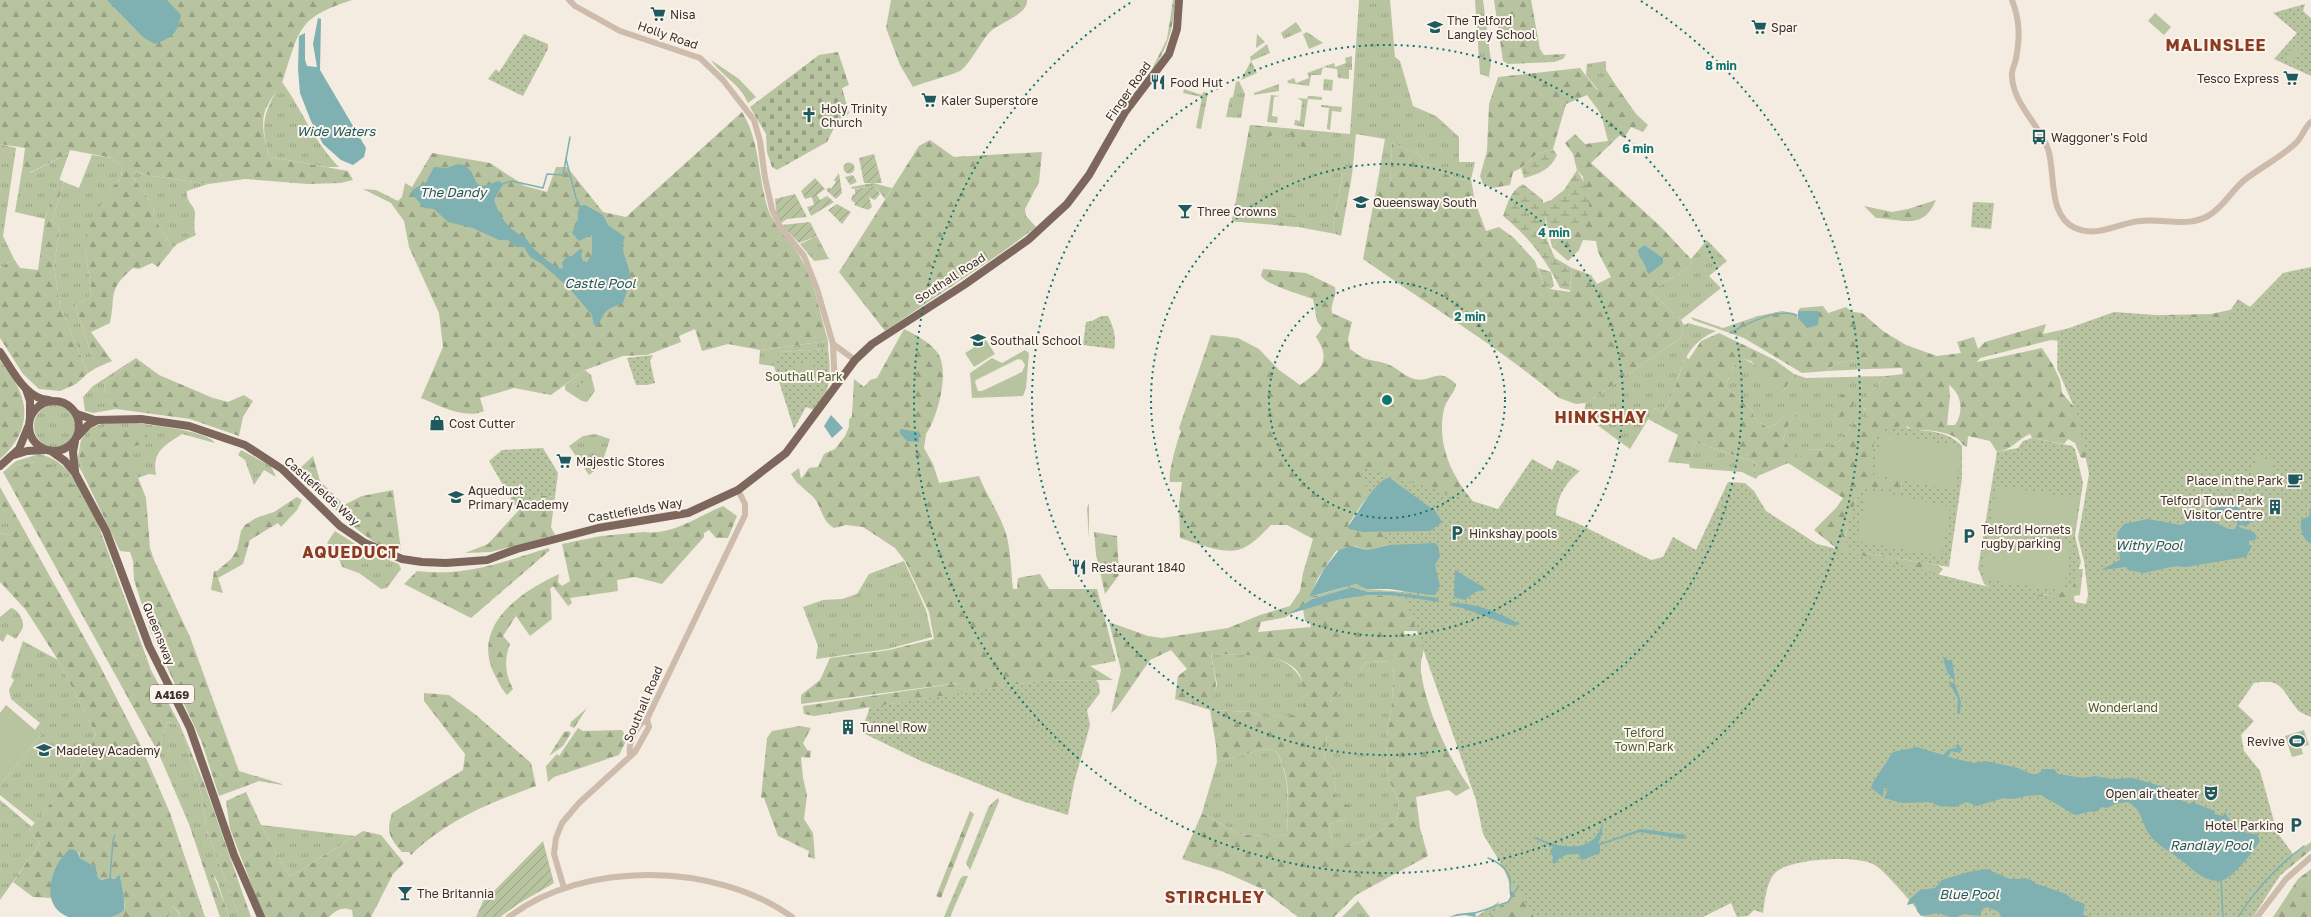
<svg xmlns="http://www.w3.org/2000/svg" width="2311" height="917" font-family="'Golos Text',sans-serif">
<defs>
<pattern id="grass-tufts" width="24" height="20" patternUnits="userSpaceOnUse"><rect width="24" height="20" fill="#b8c4a0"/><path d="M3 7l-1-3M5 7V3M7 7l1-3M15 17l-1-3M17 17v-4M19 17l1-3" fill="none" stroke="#97a083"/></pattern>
<pattern id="forest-firs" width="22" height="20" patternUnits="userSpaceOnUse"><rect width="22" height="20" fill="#b8c4a0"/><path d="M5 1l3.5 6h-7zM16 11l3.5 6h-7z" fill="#97a083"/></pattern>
<pattern id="wetland-marsh" width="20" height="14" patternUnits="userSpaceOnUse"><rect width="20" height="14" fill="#b8c4a0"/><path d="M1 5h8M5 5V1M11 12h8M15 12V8" fill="none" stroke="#97a083"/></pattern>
<pattern id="cemetery-stones" width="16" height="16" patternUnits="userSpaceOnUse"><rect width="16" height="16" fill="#b8c4a0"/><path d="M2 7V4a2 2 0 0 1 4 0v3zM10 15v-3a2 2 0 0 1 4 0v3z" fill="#97a083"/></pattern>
<pattern id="park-dots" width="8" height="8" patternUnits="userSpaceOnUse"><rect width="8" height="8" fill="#b8c4a0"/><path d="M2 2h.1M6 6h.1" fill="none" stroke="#97a083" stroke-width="1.8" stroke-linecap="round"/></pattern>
<pattern id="garden-furrows" width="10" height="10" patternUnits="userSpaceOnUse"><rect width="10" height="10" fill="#b8c4a0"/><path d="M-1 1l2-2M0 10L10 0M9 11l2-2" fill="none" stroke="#97a083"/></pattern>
</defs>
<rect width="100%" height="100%" fill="#f4ebe1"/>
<g fill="url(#grass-tufts)">
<polygon points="1359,0 1390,0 1395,57 1400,61 1413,106 1436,116 1459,137 1459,162 1475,162 1471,179 1458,180 1425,163 1418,154 1392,143 1390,189 1377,185 1385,139 1356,134 1352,175 1343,173 1333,226 1336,234 1298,227 1232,221 1250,125 1350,134"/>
<polygon points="1475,0 1483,0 1491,61 1489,77 1480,74"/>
<polygon points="1296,22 1302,31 1284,39 1281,33"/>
<polygon points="1307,32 1323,43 1309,49 1303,34"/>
<polygon points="1257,34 1265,42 1256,48"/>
<polygon points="1267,44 1270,53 1251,61 1257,73 1241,80 1251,61 1250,57"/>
<polygon points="1352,56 1352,70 1349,70 1349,79 1338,78 1337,69 1323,67 1321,75 1311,75 1309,86 1288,83 1287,81 1294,78 1296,83 1309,78 1307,73 1334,63 1335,67 1346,63 1345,58"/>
<path d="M711,60L739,79L756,97L748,103C740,84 722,76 711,60Z"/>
<polygon points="1606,61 1606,70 1615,84 1598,90 1586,75 1587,64"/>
<polygon points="1324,79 1333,80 1332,91 1323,90"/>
<polygon points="1239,81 1245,94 1241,118 1226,117 1230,98 1233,97 1236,82"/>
<path d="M282,82C302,110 314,142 339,167H327L270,157C259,123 264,111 282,82Z"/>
<polygon points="1279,84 1279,91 1254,95 1254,93"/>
<polygon points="1184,89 1202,95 1203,92 1208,93 1201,129 1196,128 1202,97 1183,93"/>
<polygon points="1271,95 1280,96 1274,97 1272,116 1278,117 1277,123 1267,122"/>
<polygon points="1308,96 1322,97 1322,100 1308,99 1304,127 1294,125 1295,120 1300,121 1302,101 1297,98 1307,99"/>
<polygon points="1321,105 1342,107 1341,112 1332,111 1330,130 1327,129 1329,108 1321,107"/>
<polygon points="0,144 16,148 3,236 14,259 0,268"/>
<polygon points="69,153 45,219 15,212 23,164 30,173"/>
<polygon points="92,155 112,158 122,167 121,178 112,187 85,251 91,287 89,298 75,305 96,368 88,373 60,306 54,265 60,228 52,221 64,182 79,188"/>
<path d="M134,171L152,176L208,184L187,191C186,203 194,204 195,213C195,221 193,227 196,235L177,244L173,248L154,218L153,206L133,177Z"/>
<polygon points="873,183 892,188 885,199 875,186 852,189 851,187"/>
<polygon points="817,236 829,259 814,261 800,244"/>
<polygon points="1707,240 1727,261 1709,276 1721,288 1681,320 1650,291 1692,266 1691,259"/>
<path d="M1688,323L1716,331C1674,349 1685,383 1662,413L1655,408L1630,449L1589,419L1583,414L1586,403L1681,338L1684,325Z"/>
<polygon points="828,341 828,349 780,352 774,366 759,364 760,350"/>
<polygon points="136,358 104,384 107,399 116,409 93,413 85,411 83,397 93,386"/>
<polygon points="1868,358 1868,369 1827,371 1836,363"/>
<path d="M1743,359C1761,364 1767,383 1783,392L1794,374L1806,378L1886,376L1862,401L1864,409L1869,412L1867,416C1854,420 1850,430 1841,439C1837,443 1831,445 1826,450L1808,449L1798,460L1783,439L1789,424L1796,414L1789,407L1779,422L1768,428L1754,418L1752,410L1725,387L1734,366Z"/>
<polygon points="585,370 591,375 595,391 587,402 582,401 565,390 565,385"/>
<circle cx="56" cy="426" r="22"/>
<path d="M126,422C142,424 208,430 215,443L182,434C164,446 152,451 156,475L149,474L138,478L125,447L82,446L79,459L85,478L77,463L81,440L89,429L101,424Z"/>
<polygon points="595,434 610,439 601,466 589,475 569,446 583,436"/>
<polygon points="1695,442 1757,463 1754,473 1758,476 1756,479 1742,472 1690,468 1689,464"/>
<polygon points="241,450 271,466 276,477 264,470 254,485 245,460 238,455"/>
<path d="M39,454C71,461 80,490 95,516L35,462L17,465L3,472L16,461Z"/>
<polygon points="1089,503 1089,538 1087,509"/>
<polygon points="0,504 16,532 9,535 0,533"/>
<polygon points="335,531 366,551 399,564 401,569 387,588 381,589 359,573 342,567 337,553 327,543"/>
<polygon points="904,561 926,610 932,637 888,649 816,659 818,646 803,607 823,600 842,599 857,594 869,574"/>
<path d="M11,608C17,609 24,619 23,627C22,631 18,635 16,639L7,634L3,642L0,640V617Z"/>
<polygon points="23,641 58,660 96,734 81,766 35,823 0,795 0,785 41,735 35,730 40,723 11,699 9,690 14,680 11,677"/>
<path d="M1211,654C1240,656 1284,647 1301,679C1306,688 1304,706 1304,716L1263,717L1252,712L1210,710L1217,684Z"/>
<path d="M1368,661L1394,662L1392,701L1386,745L1388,778L1399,802L1397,819C1376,835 1361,847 1333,846L1329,824L1347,819L1336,799L1334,770L1324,758L1327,736L1342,741L1330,702Z"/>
<polygon points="167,722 180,725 203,800 206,829 239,917 229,917 218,883 201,852 158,752"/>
<path d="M1264,749L1275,750C1291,774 1288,807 1287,834L1278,837L1239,834L1202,813L1217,762Z"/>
<polygon points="998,798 999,801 970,870 966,863 989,806"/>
<polygon points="0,800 32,827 29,830 40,843 0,900"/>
<polygon points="261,825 355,836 290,877"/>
<polygon points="963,876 968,876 950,917 944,917 960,879"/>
<polygon points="1358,901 1370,917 1342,917"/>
<polygon points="172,906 180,914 179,917 168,917"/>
</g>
<g fill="url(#forest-firs)" fill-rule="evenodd">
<path d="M0,0H352C297,18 300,29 283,80C280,89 271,97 267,106C259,122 265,142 270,157L348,171L353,180L340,183L308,184L245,179L208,184L152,176L134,171L133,177L153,206L154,218L173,248L158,267L152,263L139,269L133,268C107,290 116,294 110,323L91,332L112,361L96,368L75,305L89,298L91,287L85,251L89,226L112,187L121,178L122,167L112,158L70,150L69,153L29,173L23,164L25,148L0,144Z"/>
<path d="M891,0H1027C1029,14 999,23 990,32C981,41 969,66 960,71C946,77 928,81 913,87L900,65L886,28Z"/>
<path d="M1173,0H1175C1174,28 1167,51 1150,73L1167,39Z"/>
<polygon points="1494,0 1531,0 1540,49 1544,55 1566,54 1563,59 1554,62 1508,64 1503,61"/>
<path d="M1580,68L1597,90L1615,84L1636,114L1648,125L1643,132L1631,127L1624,138L1620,135L1591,163L1660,226L1691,259L1692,266L1650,291L1681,320L1684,325L1681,338L1586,403L1576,404L1559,398C1498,346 1428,305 1363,259L1377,185L1390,188L1392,143L1418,154L1425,163L1458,180L1471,179L1475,202L1486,231L1499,227L1514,238L1535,261L1543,284L1550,289L1570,292L1572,268L1591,275L1597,284L1611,277L1598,252L1596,241L1583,240L1579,250L1568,261L1552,247L1570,227L1585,193L1583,177L1577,170L1573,154L1565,143L1575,134L1585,144L1608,141L1601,114L1587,95L1566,104L1553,149L1537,154L1521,168L1513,172L1510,185L1492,188L1483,184L1480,176L1487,151L1489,104L1498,77Z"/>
<path d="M742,112C759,139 758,172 766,203C773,228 788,236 800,257C815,282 820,314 828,341L760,350L728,344L702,351L695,329L679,336L681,342L647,355L623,356L585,370L551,395L514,388L480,398L484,411C464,420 439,405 421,398L443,347L439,313L409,247L404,221L391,203L363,189L376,190L398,201L402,197L405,183L412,187L432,153L490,163L525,186L547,192L556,167H567L603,212L626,217Z"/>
<polygon points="1250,125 1313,131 1310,151 1300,145 1289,133 1278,133 1246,146"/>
<polygon points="930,140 954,157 1042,152 1039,182 1025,209 1026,216 1036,227 1004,251 885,331 839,272 919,146"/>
<polygon points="1343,173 1352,175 1341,236 1336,234 1333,226"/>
<polygon points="59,179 64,182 52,221 60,228 54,265 60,306 88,373 76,384 60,391 39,389 23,374 0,338 0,268 14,259 20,268 38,270 45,219"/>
<path d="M1936,200C1923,231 1903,219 1876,218L1864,206L1892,212L1908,209Z"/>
<polygon points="1235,203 1250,223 1232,221"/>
<polygon points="1301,212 1299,227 1276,225"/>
<path d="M1263,269L1306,273L1335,287C1337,296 1330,304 1332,313L1352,322L1348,339L1350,349C1355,352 1360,357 1366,359C1373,361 1380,361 1387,364C1397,367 1403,376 1414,379C1433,383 1437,366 1456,384C1455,393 1446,400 1444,409C1435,449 1457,486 1484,513L1427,631H1404V634L1429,636C1424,647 1420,659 1421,672C1426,709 1448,757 1470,788L1456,796L1449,790L1416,797L1420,828L1428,856L1356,895L1334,917H1298L1260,888L1224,872L1182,859L1202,813L1239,834L1278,837L1287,834C1288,807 1292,774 1275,750L1264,749L1217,762L1216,745L1210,710L1175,699L1178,676L1187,669L1171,650L1150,660L1116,709L1111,713L1121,670L1109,622L1148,636L1162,638L1228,628L1260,615L1290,606L1300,591L1303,573L1313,539L1287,525H1271C1264,532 1256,541 1247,546C1229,558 1199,544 1180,538L1179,504L1182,482H1170C1168,474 1177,440 1181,432L1179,428L1211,335L1238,338L1259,349L1279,370L1300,385C1321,371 1332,361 1316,337L1322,328L1317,321L1313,299C1302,295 1263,284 1261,275ZM1372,493L1410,531L1363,532L1348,525L1362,504ZM1391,545L1419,593L1366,589L1356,584L1310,597L1318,578L1336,551L1354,546L1367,550ZM1352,587L1370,592L1413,594L1438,603L1399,596L1369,595L1337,600L1303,609L1305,621L1310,623L1311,627L1258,632L1261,622L1286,617L1312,599ZM1211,654C1235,656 1295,649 1302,681C1304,692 1304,704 1304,715L1263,717L1252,712L1210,710C1220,684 1215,680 1211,654ZM1368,661L1394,662L1392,701L1386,745L1388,778L1399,802L1397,819C1376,835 1361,847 1333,846L1329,824L1347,819L1354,808L1336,799L1334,770L1324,758L1327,736L1342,742L1340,713L1330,702Z"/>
<path d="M1823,306L1828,313L1846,307L1853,312L1862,313L1883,331L1906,345L1937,356L1961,353L1957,342L1974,337L1978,349L1985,342L2046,324L2043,334L2102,321L2163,315L2211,314L2234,309L2255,318L2060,341L2051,340L1980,358L1977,362L2042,348L2053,365L2060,380L2062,393L2076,409L2088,458H2081L2075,443L2068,439L2064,444L2032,438L2030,434C2016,440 2014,449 1997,452L1990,441L1968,436L1967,447C1961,445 1960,439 1955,437C1943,431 1926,429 1913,431L1907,426L1901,491L1863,488L1856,500L1845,536L1866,553L1937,565L1943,569L1938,575L1842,553L1814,530L1836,508L1843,498L1788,463L1758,476L1754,473L1757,463L1695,442L1689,464L1668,462L1678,435L1648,419L1655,408L1662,413C1674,397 1678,376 1686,357L1689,359L1701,341L1719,333L1775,360L1794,374L1783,392L1778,391L1751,361L1743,359L1734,366L1725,387L1752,410L1754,418L1768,428L1779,422L1789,406L1796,414L1789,424L1783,439L1798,459L1808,449L1826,450C1831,445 1837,443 1841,439C1850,430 1854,420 1867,416L1868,412L1862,406V401L1886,376L1903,374L1902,368L1868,369V358L1836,363L1827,371L1802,373L1744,338L1693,320L1691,317L1723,328L1758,316L1782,311L1794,313L1798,318L1804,311H1798L1800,308ZM1949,385C1962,394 1964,412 1955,425H1947L1950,396Z"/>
<path d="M904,329C916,335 928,341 937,352C951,370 937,419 926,434L924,448L933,464L939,483L979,476C987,497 1001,515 1007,537C1011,554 1011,572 1013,589H1017L1018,578L1040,574L1049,589H1097L1116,661L1090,666L1113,680L1038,681L814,716L804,714L803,706L966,682L801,704V695L820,680L830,658L889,650L934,639L929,612L905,561L895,548L863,527L846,525L834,528C822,521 822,509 815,499C807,490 797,485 791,474L799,468L801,479L809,468L818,467L824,454L835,449L845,436L849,427V420L852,416L854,379L864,387L870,380L877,378Z"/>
<polygon points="136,358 159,375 213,398 228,402 244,395 253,401 243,417 239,436 190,419 116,409 107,399 104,384"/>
<path d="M0,360C6,370 16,381 20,392C31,418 20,442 0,459Z"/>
<path d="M1853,392C1858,411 1845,414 1830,423L1826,416L1841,395Z"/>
<polygon points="115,427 128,427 148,436 140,445 126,447 146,498 150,548 154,560 190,637 239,771 282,784 282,785 259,781 219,796 202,743 150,630 134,580 133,561 130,552 120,551 85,478 79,459 82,446 87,438 100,428"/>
<polygon points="313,456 320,481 344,505 362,496 393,490 401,550 375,543 350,524 297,471"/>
<polygon points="35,462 49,465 61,473 72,484 95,516 151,670 180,725 205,786 251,917 239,917 206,829 203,800 180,725 167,722 158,752 3,472 17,465"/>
<path d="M0,487L99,664L140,744L170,813L205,917H179L180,913L172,906L168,917H113L124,909L125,906L120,876C114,879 104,882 98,878L96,867L80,858L79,852C57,868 48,869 52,898L33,897L13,882L40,843L29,830L81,766L96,734L58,660L26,610L0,582V533L9,535L15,532L0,504Z"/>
<polygon points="541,495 555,497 551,527 555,535 491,552 465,553 488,544 518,511"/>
<polygon points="297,497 302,500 297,510 281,527 278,523 250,540 243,564 218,578 223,593 211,590 214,571 217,571 231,559 237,550 241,531 245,525 256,518 274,512"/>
<path d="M723,506L737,516L728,538H716L709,530L704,533V537L662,584L635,577L617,580L618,591L570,598L572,603L568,606L553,586L550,589C552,593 551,613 552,619L530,636L516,616L503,636L510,644C504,660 505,674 513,689L507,695C500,687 497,679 492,669C474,622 523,591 559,574L558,582L562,586L570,581L562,544L601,536L644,532C671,536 699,516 723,506Z"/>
<polygon points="1094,532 1117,536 1119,575 1105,594 1096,554"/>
<path d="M548,548L550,550L471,618L404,584L417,571C465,577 503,562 548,548Z"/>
<path d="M2077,569H2083L2080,595L2074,596L2075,604L2020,593C2044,595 2073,600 2077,569Z"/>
<path d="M424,693L449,695L476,715L531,763L536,786C490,803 447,820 411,855L409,852H402C389,837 386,832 392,813L463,770L465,754L424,701Z"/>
<polygon points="587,708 574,728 570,726 571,722"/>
<polygon points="800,726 811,728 803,743 807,750 811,751 810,758 801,757 803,778 807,795 804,819 813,833 815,859 808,857 809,851 778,836 764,798 761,798 767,738 772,731"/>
<polygon points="578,728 583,731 622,730 627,739 619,755 554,777 548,782 546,766 557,754 559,756"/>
<polygon points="568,731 571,733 563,746 549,756 564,732"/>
<path d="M246,792L261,825L290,877L363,831L381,835L404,863L393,874L371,917H353L352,910C342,906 336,910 329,917H264L230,829L226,801Z"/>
<path d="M183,806C198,844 217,878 229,917H220Z"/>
<polygon points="970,811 974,814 941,898 936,896"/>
<path d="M1484,835L1557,917H1476L1508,902C1519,885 1493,852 1484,835Z"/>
<polygon points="2311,842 2311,850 2277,878 2238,917 2289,857"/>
<polygon points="2311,869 2311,917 2273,917 2298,879"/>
</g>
<g fill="url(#wetland-marsh)">
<path d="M1553,149L1557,155C1551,169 1539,174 1524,178L1521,168L1537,154Z"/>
<path d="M1577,170L1586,186L1585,193L1589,198V214L1579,225L1570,227L1552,247L1545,215L1547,240L1555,258L1572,268L1570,290L1560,288C1546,259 1527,235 1503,216C1508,203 1510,191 1523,184L1543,200V203L1551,200L1564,190Z"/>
<polygon points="1538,268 1551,272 1554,286 1550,289 1543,284"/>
</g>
<polygon fill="url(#cemetery-stones)" points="838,52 849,85 842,88 849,113 834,128 827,142 777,170 772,167 767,152 766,134 750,107 819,55"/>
<g fill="url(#park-dots)">
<polygon points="2305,4 2303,11 2311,18 2311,76 2274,59 2297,33 2273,13"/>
<polygon points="524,34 548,44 548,49 523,96 488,79 496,69 499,72"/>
<polygon points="1973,202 1994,203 1991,229 1971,227"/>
<path d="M2311,267V717C2307,715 2300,713 2297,709C2282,692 2284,677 2254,683L2238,706L2254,721L2241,735L2244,751L2260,771L2277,832L2295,857L2283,871L2253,917H1924C1915,907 1883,868 1873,864C1856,855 1789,858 1775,873C1766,883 1765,900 1763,913L1754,910L1748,916L1737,917L1731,903L1703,917H1534L1483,834L1476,800L1359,466L1498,509L1532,459L1552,470L1557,460L1580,471C1565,483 1557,497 1556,515L1577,523L1651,560L1663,557L1673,537L1696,550L1728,482L1745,483L1754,491L1766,511L1817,544L1989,587L1984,584L1978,568L1997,452L2018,448L2023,441L2032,438L2072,446L2075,449L2083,483L2075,536L2081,562L2072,589L2056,594L2035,595L2086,604L2088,595L2084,561L2078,538L2089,474L2077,414L2057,368L2058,332L2114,312L2224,320L2238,299L2250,307L2283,273Z"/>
<path d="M1101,316H1108C1113,326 1117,337 1114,349L1083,345L1086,322L1092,321Z"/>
<path d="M828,349C831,372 831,391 817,411L806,407L794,429L774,366L779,352Z"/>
<polygon points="653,355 650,361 655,383 647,385 636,385 627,358"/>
<circle cx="581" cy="384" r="5"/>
<path d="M1900,426C1906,426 1910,430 1915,430C1932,431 1949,432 1962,446V478L1949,567L1866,553C1858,552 1852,551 1847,544C1842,535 1856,496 1863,488L1871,487L1901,491L1902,482L1870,476L1875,436L1883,430Z"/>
<polygon points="543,448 558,473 555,497 541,495 518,511 489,461 502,450"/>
<polygon points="1096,680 1099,684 1100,693 1087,710 1090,725 1074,783 1068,815 1022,801 921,761 861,732 870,707 1038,681"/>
<polygon points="1500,901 1491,917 1476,917 1477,916"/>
</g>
<g fill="url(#garden-furrows)">
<polygon points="874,154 882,183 864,183 859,158"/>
<circle cx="849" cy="168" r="5.5"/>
<polygon points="839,173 842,193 836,199 826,190 829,187 831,189 836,182 834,180"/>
<polygon points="853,175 857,182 850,185 845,177"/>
<polygon points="815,178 825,189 817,195 820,200 827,196 834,202 811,216 807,207 814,205 812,197 805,199 801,191"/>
<polygon points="875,186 880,194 875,200 869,197 872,207 868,210 854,205 855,203 851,200 853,194 855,195 855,189"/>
<polygon points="795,194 807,217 787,219 781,223 777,219 775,199"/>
<polygon points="837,204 851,212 842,224 828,210"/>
<polygon points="810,222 817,236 799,243 782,225"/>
<polygon points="543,841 554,883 518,904 500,917 476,917 489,888 493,892"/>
</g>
<g fill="#b8c4a0" fill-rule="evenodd">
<polygon points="2155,13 2171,27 2164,35 2148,21"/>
<polygon points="2293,46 2300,51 2292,62 2285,58"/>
<polygon points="986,340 995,354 974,367 965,353"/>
<path d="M1025,350L1029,353L1026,388L1023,396L972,398L970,373L992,358L1002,363ZM1018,359L1022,360L1025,365L1022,372L982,391H978L975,382L976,380Z"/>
<polygon points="812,361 815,371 797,376 794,365"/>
<polygon points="1881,432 1962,447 1955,490 1874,475"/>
<polygon points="2258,456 2275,462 2269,477 2252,471"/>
<polygon points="1996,486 2079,498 2073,538 1990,525"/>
<polygon points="1867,489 1951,507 1941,556 1857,541"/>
<polygon points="1989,533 2071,545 2064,591 1982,579"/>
<polygon points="6,705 41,735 0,785 0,713"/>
<polygon points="2304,730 2309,745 2301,747 2303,754 2292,757 2285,736"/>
</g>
<g fill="#7fb0b2" fill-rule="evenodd">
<path d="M107,0H167L181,15C177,34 173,37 155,44L144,38Z"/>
<polygon points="318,18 321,19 320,70 366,148 364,157 353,165 341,160 323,144 311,121 300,93 298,69 299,36 305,33 305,60 307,66 317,67 313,44"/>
<path d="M458,164L464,165L471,171L477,184L483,186L499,181L503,184L494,200C500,217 508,230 526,238C532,249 551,266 563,269L562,263L565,258L572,256L580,249L583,250L581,255L583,261L587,262L592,254V235L579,241L572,233L578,219V211L580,206L585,205L603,215L608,225L625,237C618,254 632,265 630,281C629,288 625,296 623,303C606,310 606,308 598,326L594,325L592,315L569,288L542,264L530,257L524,247H516L508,240H499L473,228L448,222L434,209L424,208L412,194V190L426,182L434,167L447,168Z"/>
<path d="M1644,245L1663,258V263L1649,274L1647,272C1646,263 1638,258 1638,250Z"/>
<polygon points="1798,311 1817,311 1819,312 1818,325 1807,328 1798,318"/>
<polygon points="831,415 843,428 832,438 824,426"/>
<polygon points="900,429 919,432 919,442 907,441 900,434"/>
<path d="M1388,478L1391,479L1431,508L1433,507L1442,522L1430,531L1363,532L1349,529L1348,526C1358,514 1374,482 1388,478Z"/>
<path d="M2229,504L2237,507L2255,520L2246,526L2240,525L2239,527L2254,532L2257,536L2255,540L2249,541V545L2252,546L2246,557L2185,567L2175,566L2144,573L2128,570L2126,567L2101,570L2120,560L2117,533L2124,524L2148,519L2181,525L2193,519L2199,518L2210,510ZM2219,514L2235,515L2237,524L2235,529H2229L2214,522L2216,516Z"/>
<path d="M2311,507V544C2302,539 2300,529 2301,520L2309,516Z"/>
<polygon points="1435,543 1438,546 1440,556 1435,565 1440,586 1436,594 1432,595 1389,589 1366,589 1356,584 1309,597 1324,569 1339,550 1352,546 1367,550 1390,545"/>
<polygon points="1455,570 1483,587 1485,590 1475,592 1465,600 1457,598 1454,596"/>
<polygon points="1352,587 1369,592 1391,592 1438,598 1439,602 1399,596 1369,595 1337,600 1289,614 1312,599"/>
<path d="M1451,603C1475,602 1500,613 1520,624L1514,626L1507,624L1462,608L1449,605Z"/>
<path d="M1943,656L1947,660H1952L1955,681C1946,674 1945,666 1943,656Z"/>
<polygon points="1948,681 1955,684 1961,702 1960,714 1957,713 1958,699"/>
<polygon points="2303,733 2306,742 2300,746 2296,735"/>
<path d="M1957,743L1962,749L1960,753L1951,751L1948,757L1974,763L1986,761L2018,768L2031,774H2037L2044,769H2054L2058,774L2083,778L2095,776L2111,779L2133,778L2185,793L2182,801L2190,804L2192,802L2215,811V814L2223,816L2225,812C2231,825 2243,835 2257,834L2260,841C2254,851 2231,881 2219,881C2203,881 2191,868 2180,859C2169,851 2157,845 2149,834C2141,822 2142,808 2127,802L2115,804L2107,808L2102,807L2096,812C2088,810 2083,814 2075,815L2041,795L2025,796L2014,799L2004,798L1977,806L1967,802L1955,807L1939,806L1930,802L1902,803L1884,798L1888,789L1884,788L1883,797L1871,788L1872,784L1893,752L1917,747L1943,755L1949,749L1956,748Z"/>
<path d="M1603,817L1602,834L1598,844L1641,829L1686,835L1684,839L1640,832L1600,845V853L1582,860L1580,859L1579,854C1570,854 1560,854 1555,864L1552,862L1553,857L1550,851L1553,847L1534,838L1536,837C1562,850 1599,855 1603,817Z"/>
<path d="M70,849C77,850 78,852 80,858L96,867L98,878L102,880L110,878L114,879L120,875C121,882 126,904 124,909C123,912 115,916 112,917C106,917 75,917 69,917C38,906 51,864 70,849Z"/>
<polygon points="1987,869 2010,879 2022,879 2024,878 2031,880 2034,883 2066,894 2073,900 2085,904 2083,915 2091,917 2001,917 1999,912 1987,907 1981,910 1981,916 1963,914 1957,917 1950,917 1938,913 1921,916 1917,911 1915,903 1907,905 1909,900 1920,890 1935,888 1942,880 1968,872"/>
<polygon points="1475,912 1476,917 1465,915 1449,917 1457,914"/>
</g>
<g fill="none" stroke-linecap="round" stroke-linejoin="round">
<g stroke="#7fb0b2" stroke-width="1.5">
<polyline points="570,137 566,159 576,198 580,206"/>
<polyline points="502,184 512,181 543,188 547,174 563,175 566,159"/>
<path d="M1730,333C1746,324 1778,308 1797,315"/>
<path d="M1488,858C1498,862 1508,869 1510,880C1511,886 1509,890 1511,896"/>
<polyline points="110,878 113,840 115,835"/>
<polyline points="2221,881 2223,917"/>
<polyline points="1475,913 1508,902 1519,886"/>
<path d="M2238,917C2256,889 2277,866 2304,846"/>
</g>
<g stroke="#cdbbac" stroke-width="6">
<polyline points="569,0 575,6 620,31 700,58 723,80 754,120 760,141 765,178 772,209 779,225 804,256 817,289 833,344 835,388"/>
<path d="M2012,0C2020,21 2020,37 2016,59C2015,64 2011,71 2012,76C2013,104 2039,124 2048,149C2056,173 2047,215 2075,228C2098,238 2118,223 2140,221C2163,218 2186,228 2208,216C2224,207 2232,189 2247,178C2263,166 2281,157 2296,143C2302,137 2306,125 2311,122"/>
<polyline points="833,344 855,360"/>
<path d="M630,755C628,743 636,725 647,719"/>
<polyline points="564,888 554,854 556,838 562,823 579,803 635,752 649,727 647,719 745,515 745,504 738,490"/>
<path d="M509,917C584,860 716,862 792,917"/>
<polyline points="2257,917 2286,879 2311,857"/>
</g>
<g stroke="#7d675c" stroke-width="8">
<path d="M0,352C12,369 26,400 49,400"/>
<polyline points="26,389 30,401 30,417"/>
<circle cx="54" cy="426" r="25"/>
<polyline points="77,414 95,420 141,419 189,426 245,445 282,469 340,526 365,543 402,559 422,562 446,563 487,560 517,549 598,528 688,513 738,490 786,453 855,360 872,344 964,285 1028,240 1067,204 1089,175 1125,112 1169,54 1177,29 1179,0"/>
<polyline points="78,436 88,425 98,420"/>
<polyline points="51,451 65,461 75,473 106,531 149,646 190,728 234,855 261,917"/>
<polyline points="14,455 27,451 46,450"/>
<polyline points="0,466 19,449 28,427"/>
<polyline points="75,471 73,452 75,441"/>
</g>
</g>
<g fill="none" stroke="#0f766e" stroke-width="2" stroke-dasharray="2 4">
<circle cx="1387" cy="400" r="118"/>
<circle cx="1387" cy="400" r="236"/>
<circle cx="1387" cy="400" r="355"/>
<path d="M1641 1A473 473 0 1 1 1133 1"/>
</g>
<defs>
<symbol id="supermarket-bare" viewBox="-9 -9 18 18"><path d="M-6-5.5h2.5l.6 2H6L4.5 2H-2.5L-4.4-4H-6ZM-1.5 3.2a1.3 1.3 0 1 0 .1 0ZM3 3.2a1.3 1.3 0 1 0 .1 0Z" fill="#1f5a5e" stroke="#fbf5ee" stroke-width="2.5" paint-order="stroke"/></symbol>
<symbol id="school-bare" viewBox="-9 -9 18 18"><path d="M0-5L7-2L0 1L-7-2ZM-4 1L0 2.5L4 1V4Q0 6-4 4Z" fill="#1f5a5e" stroke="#fbf5ee" stroke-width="2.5" paint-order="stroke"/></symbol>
<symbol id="restaurant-bare" viewBox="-9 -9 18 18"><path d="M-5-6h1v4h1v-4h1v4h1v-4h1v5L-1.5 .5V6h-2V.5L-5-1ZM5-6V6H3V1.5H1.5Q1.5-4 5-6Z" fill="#1f5a5e" stroke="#fbf5ee" stroke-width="2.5" paint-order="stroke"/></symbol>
<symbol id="church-bare" viewBox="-9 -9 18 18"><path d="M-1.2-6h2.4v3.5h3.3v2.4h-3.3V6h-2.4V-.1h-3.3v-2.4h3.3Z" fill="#1f5a5e" stroke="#fbf5ee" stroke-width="2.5" paint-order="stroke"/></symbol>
<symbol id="bus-bare" viewBox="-9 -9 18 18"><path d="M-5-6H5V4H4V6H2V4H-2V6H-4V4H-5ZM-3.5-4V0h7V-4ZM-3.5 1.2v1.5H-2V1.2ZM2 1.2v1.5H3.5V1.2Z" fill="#1f5a5e" stroke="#fbf5ee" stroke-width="2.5" paint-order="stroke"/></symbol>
<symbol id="bar-bare" viewBox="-9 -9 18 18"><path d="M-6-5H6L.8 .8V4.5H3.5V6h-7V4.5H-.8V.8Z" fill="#1f5a5e" stroke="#fbf5ee" stroke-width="2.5" paint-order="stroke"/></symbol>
<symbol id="shop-bare" viewBox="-9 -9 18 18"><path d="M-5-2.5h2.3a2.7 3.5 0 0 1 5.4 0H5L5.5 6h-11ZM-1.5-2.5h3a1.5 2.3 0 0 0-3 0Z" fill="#1f5a5e" stroke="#fbf5ee" stroke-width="2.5" paint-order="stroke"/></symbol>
<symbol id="cafe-bare" viewBox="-9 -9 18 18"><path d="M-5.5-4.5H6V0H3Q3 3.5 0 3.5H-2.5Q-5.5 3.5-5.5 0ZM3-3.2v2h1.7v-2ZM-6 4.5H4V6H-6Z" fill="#1f5a5e" stroke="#fbf5ee" stroke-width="2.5" paint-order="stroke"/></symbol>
<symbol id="building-bare" viewBox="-9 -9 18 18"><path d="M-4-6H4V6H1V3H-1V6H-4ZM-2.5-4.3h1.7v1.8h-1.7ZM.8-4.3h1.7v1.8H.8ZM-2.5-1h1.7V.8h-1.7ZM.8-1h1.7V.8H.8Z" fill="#1f5a5e" stroke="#fbf5ee" stroke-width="2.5" paint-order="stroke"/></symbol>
<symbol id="parking-bare" viewBox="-9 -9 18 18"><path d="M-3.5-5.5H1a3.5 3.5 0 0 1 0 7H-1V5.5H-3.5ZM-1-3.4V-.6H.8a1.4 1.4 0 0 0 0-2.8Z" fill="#1f5a5e" stroke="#fbf5ee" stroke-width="2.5" paint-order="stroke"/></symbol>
<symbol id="stadium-bare" viewBox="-9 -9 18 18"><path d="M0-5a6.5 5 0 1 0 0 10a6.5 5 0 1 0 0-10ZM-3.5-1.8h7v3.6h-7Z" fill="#1f5a5e" stroke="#fbf5ee" stroke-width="2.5" paint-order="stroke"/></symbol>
<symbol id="theatre-bare" viewBox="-9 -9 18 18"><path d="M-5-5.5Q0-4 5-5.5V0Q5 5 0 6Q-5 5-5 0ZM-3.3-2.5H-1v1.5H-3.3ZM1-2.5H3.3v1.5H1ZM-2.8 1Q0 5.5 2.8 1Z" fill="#1f5a5e" stroke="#fbf5ee" stroke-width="2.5" paint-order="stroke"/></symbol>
</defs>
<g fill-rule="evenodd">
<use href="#supermarket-bare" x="647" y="3" width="22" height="22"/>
<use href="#school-bare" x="1424" y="16" width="22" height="22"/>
<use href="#supermarket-bare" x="1748" y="16" width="22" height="22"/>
<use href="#supermarket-bare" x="2280" y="67" width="22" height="22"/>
<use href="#restaurant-bare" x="1147" y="71" width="22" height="22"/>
<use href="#supermarket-bare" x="918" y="89" width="22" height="22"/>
<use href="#church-bare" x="798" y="104" width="22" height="22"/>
<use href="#bus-bare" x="2028" y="126" width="22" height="22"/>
<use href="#school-bare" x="1350" y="191" width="22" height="22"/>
<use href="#bar-bare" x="1174" y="200" width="22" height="22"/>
<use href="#school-bare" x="967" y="329" width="22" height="22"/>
<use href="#shop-bare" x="426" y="412" width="22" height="22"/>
<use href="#supermarket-bare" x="553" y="450" width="22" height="22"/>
<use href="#cafe-bare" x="2284" y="469" width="22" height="22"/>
<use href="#school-bare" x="445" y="486" width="22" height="22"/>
<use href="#building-bare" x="2264" y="496" width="22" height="22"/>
<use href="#parking-bare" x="1446" y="522" width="22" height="22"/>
<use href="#parking-bare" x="1958" y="525" width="22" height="22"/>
<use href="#restaurant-bare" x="1068" y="556" width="22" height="22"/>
<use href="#building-bare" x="837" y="716" width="22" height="22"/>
<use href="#stadium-bare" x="2286" y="730" width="22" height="22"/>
<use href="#school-bare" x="33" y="739" width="22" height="22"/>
<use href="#theatre-bare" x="2200" y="782" width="22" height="22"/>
<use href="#parking-bare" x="2285" y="814" width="22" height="22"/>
<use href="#bar-bare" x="394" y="882" width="22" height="22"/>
</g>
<g text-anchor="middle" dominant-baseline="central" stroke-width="4" stroke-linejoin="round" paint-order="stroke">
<rect fill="#fbf5ee" stroke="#756b66" stroke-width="1" x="150" y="685" width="44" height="18" rx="3"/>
<g font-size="11" font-weight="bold" fill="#3b302b">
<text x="172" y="694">A4169</text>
</g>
<g font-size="12" fill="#3b302b" stroke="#fbf5ee" text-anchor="start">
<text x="670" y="14">Nisa</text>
<text x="1447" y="20">The Telford<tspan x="1447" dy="14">Langley School</tspan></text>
<text x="1771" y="27">Spar</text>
<text x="2279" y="78" text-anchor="end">Tesco Express</text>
<text x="1170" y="82">Food Hut</text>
<text x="941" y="100">Kaler Superstore</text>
<text x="821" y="108">Holy Trinity<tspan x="821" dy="14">Church</tspan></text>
<text x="2051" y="137">Waggoner's Fold</text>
<text x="1373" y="202">Queensway South</text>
<text x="1197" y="211">Three Crowns</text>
<text x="990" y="340">Southall School</text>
<text x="449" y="423">Cost Cutter</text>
<text x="576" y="461">Majestic Stores</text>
<text x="2283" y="480" text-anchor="end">Place in the Park</text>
<text x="468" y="490">Aqueduct<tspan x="468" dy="14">Primary Academy</tspan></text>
<text x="2263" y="500" text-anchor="end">Telford Town Park<tspan x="2263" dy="14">Visitor Centre</tspan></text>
<text x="1981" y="529">Telford Hornets<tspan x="1981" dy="14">rugby parking</tspan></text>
<text x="1469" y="533">Hinkshay pools</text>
<text x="1091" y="567">Restaurant 1840</text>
<text x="860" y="727">Tunnel Row</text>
<text x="2285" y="741" text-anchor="end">Revive</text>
<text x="56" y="750">Madeley Academy</text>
<text x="2199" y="793" text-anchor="end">Open air theater</text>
<text x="2284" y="825" text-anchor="end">Hotel Parking</text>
<text x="417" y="893">The Britannia</text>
</g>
<g font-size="12" fill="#3b302b" stroke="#fbf5ee">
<text transform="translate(668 35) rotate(19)">Holly Road</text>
<text transform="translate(1128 91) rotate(-55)">Finger Road</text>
<text transform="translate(950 278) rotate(-33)">Southall Road</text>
<text transform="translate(322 491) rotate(42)">Castlefields Way</text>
<text transform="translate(635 510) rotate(-10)">Castlefields Way</text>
<text transform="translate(159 634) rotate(68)">Queensway</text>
<text transform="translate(643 704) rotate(-67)">Southall Road</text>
</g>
<g font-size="12" fill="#4a5a2e" stroke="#fbf5ee">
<text x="804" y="376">Southall Park</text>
<text x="2123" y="707">Wonderland</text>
<text x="1644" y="732">Telford<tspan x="1644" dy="14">Town Park</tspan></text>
</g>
<g font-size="13" font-style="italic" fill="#1f5a5e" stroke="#fbf5ee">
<text x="336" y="131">Wide Waters</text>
<text x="453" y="192">The Dandy</text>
<text x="600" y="283">Castle Pool</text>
<text x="2149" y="545">Withy Pool</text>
<text x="2211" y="845">Randlay Pool</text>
<text x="1969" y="894">Blue Pool</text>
</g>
<g font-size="16" font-weight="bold" letter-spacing="1" fill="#8c3b22" stroke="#fbf5ee">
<text x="2216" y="45">MALINSLEE</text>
<text x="1601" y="417">HINKSHAY</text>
<text x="351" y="552">AQUEDUCT</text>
<text x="1215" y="897">STIRCHLEY</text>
</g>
</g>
<circle cx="1387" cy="400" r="6" fill="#0f766e" stroke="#fbf5ee" stroke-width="2"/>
<g font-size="12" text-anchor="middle" font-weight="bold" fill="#0f766e" stroke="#fbf5ee" stroke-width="4" stroke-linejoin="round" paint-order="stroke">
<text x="1721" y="70">8 min</text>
<text x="1638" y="153">6 min</text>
<text x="1554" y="237">4 min</text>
<text x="1470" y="321">2 min</text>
</g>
</svg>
